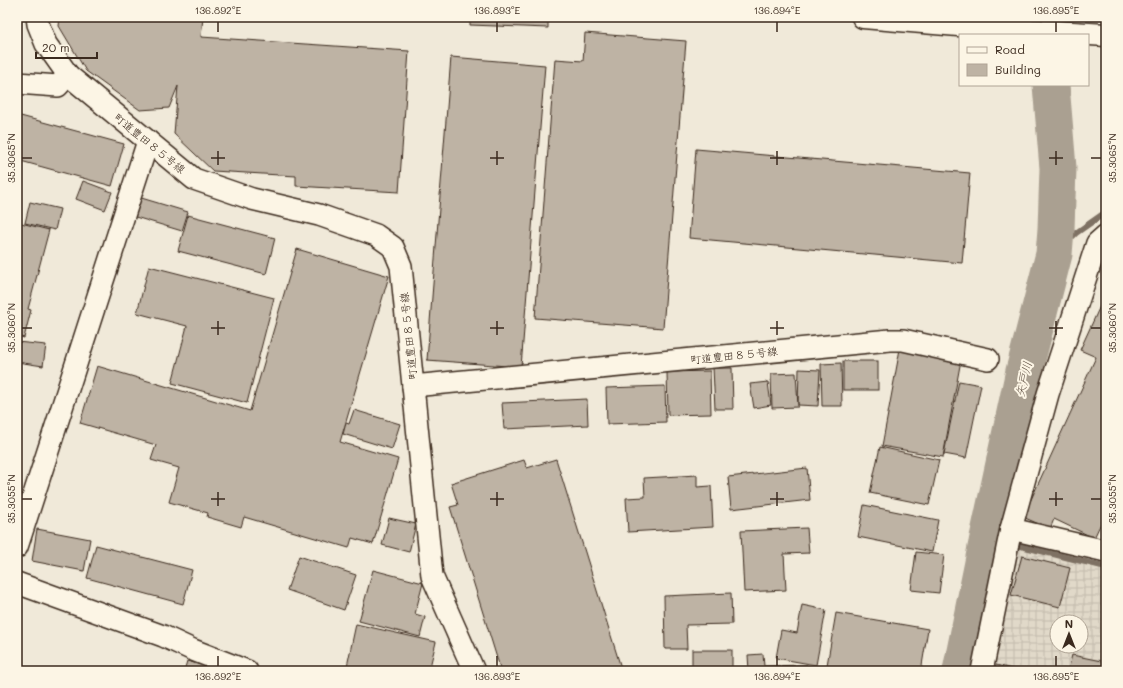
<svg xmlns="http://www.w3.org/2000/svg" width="1123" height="688" font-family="Mali,'Klee One',sans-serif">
<defs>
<pattern id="industrial-grid" width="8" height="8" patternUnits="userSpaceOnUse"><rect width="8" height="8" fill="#e1d9c9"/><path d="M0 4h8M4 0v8" fill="none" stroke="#c2baac"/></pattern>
</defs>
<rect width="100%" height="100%" fill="#f0e9d9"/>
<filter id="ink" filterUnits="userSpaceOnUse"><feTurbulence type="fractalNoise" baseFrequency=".025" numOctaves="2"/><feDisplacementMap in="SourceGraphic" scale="8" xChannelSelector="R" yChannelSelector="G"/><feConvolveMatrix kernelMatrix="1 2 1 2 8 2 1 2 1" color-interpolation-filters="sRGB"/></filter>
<g filter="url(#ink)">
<path fill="url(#industrial-grid)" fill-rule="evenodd" d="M1017,545L1106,565V671H991ZM1057,622H1081V646H1057Z"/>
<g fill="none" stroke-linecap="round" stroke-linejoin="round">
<g stroke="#7e7163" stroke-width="6">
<polyline points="1054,254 1076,233 1106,212"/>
<polyline points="988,538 1106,567"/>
</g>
<polyline stroke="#aaa091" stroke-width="37" points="961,671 988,538 1024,371 1054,254 1056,229 1058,168 1051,85"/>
</g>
<g fill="#beb3a4" stroke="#3b2a1e">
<polygon points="60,17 203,17 201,37 409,51 399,192 296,186 296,176 213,171 174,134 178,86 169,108 140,110 86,71 59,26"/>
<polygon points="470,17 548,17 548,28 470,25"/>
<polygon points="585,33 686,41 663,328 535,318 555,59 583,61"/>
<polygon points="451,57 545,65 521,367 427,360"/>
<polygon points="17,115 124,144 112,186 17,160"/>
<polygon points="696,149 970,173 962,263 689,238"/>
<polygon points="83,181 112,192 105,210 76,199"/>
<polygon points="138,197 188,212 182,231 132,216"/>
<polygon points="30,202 60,209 55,230 25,223"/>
<polygon points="188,215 275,238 266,274 178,251"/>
<polygon points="17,222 49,230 28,309 31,310 24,338 17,336"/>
<polygon points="297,249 389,276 340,442 398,459 373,544 352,538 349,548 244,517 241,527 207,517 208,513 169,502 179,468 151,460 156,445 80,423 97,366 250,411"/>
<polygon points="149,266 274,298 247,403 172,383 187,326 137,313"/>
<polygon points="1106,293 1106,523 1102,521 1094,538 1054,519 1050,529 1023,517 1096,357 1080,350"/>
<polygon points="17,342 46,345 43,366 17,362"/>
<polygon points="900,349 961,360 943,457 882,446"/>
<rect x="843" y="361" width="35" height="29"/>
<polygon points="841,363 842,406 822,406 821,364"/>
<polygon points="713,368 732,368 733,409 715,409"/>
<polygon points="799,369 820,370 818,406 798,405"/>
<polygon points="710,371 711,414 668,415 667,372"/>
<polygon points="796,373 798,407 772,408 771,374"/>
<polygon points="959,381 981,385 966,458 944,454"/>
<polygon points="768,382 771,405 754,408 750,384"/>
<polygon points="665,386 666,422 607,424 606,388"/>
<polygon points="587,399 588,425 504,429 502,403"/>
<polygon points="354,410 400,424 392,449 343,434 346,423 349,424"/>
<polygon points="880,447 939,460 929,505 870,493"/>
<polygon points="556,459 622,671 501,671 450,507 458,505 451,483 524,460 527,468"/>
<polygon points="807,468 810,500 731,509 728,477"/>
<polygon points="697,475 697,487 711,486 713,527 628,532 626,498 645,497 644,478"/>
<polygon points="864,505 938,520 932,552 858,537"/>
<polygon points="389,518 416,524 409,552 382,545"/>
<polygon points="807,528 809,553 784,554 786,590 744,592 741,531"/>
<polygon points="37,529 90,539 84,571 32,561"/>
<polygon points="96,545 192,570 183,604 87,578"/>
<polygon points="916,552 944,555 939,593 911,590"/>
<polygon points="299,556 356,575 344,610 287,590"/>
<polygon points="1022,556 1070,568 1060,607 1011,595"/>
<polygon points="373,570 423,583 415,614 425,617 420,637 359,621"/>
<polygon points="731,593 732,624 686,625 687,649 665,649 664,596"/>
<polygon points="802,605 826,610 816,665 776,658 781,630 797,633"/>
<polygon points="836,613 928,629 921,671 826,671"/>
<polygon points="356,624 436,642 429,671 346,671"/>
<rect x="692" y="650" width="40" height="21"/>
<polygon points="763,654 764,666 807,665 807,671 749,671 748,655"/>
<polygon points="1072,655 1106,662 1106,671 1068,671"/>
<polygon points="187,661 224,671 184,671"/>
<polygon points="996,665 1020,671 994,671"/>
</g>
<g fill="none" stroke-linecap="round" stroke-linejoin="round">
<defs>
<g id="minor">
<polyline points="37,17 38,24 46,44 68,75 194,179 252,199 319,215 376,235 393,247 401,266 413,386 890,340 903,340 988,359"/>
<polyline points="17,83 58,86 68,75"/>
<polyline points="413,386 432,576 474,671"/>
<polyline points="1011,529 1106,551"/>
<polyline points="17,547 148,141"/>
<polyline points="17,583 163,636 193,650 247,671"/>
<polyline points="982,671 1011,529 1048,394 1097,243 1106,235"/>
</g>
<polyline id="tertiary" points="863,17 1006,29 1106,35"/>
</defs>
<use href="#minor" stroke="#3b2a1e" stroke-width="24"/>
<use href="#tertiary" stroke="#3b2a1e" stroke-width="25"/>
<use href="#minor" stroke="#fcf5e5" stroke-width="21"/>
<use href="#tertiary" stroke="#fcf5e5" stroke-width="22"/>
</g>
</g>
<path fill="none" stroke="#3b2a1e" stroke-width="1.5" d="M218,22V32M497,22V32M777,22V32M1056,22V32M218,151V165M497,151V165M777,151V165M1056,151V165M22,158H32M211,158H225M490,158H504M770,158H784M1049,158H1063M1091,158H1101M218,321V335M497,321V335M777,321V335M1056,321V335M22,328H32M211,328H225M490,328H504M770,328H784M1049,328H1063M1091,328H1101M218,492V506M497,492V506M777,492V506M1056,492V506M22,499H32M211,499H225M490,499H504M770,499H784M1049,499H1063M1091,499H1101M218,656V666M497,656V666M777,656V666M1056,656V666"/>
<g text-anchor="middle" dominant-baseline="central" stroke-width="4" stroke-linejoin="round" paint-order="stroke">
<g font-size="11" fill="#3b2a1e" stroke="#fcf5e5">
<text transform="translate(150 143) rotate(39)">町道豊田８５号線</text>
<text transform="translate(408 336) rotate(-96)">町道豊田８５号線</text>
<text transform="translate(734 355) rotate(-6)">町道豊田８５号線</text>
</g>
<g font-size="12" font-style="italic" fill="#625346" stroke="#fcf5e5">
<text transform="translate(1023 379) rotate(-77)">矢戸川</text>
</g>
</g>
<rect width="1123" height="688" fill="none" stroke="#fcf5e5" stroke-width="44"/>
<rect x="959" y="34" width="130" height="52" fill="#fcf5e5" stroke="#afa495"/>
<rect x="967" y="47" width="20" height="6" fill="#fcf5e5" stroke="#afa495"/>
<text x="995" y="54" font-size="12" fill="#3b2a1e">Road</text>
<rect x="967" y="64" width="20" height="12" fill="#beb3a4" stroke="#afa495"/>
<text x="995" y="74" font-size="12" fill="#3b2a1e">Building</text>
<g transform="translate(1069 634)"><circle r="19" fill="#fcf5e5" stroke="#afa495"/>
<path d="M0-3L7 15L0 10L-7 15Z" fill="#3b2a1e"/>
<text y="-6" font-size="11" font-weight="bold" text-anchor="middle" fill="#3b2a1e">N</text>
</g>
<path d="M36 52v6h61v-6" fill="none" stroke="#3b2a1e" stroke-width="2"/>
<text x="42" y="52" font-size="12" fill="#3b2a1e" stroke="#fcf5e5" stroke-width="3" paint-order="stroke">20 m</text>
<rect x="22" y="22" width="1079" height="644" fill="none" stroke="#3b2a1e" stroke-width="1.5"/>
<g font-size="10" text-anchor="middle" fill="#3b2a1e">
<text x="218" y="14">136.892°E</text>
<text x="497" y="14">136.893°E</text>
<text x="777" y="14">136.894°E</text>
<text x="1056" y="14">136.895°E</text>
<text transform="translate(11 158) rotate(-90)" y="4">35.3065°N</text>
<text transform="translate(1112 158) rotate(-90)" y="4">35.3065°N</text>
<text transform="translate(11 328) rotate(-90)" y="4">35.3060°N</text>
<text transform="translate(1112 328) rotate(-90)" y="4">35.3060°N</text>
<text transform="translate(11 499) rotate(-90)" y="4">35.3055°N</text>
<text transform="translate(1112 499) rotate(-90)" y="4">35.3055°N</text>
<text x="218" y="680">136.892°E</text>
<text x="497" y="680">136.893°E</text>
<text x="777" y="680">136.894°E</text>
<text x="1056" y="680">136.895°E</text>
</g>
</svg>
